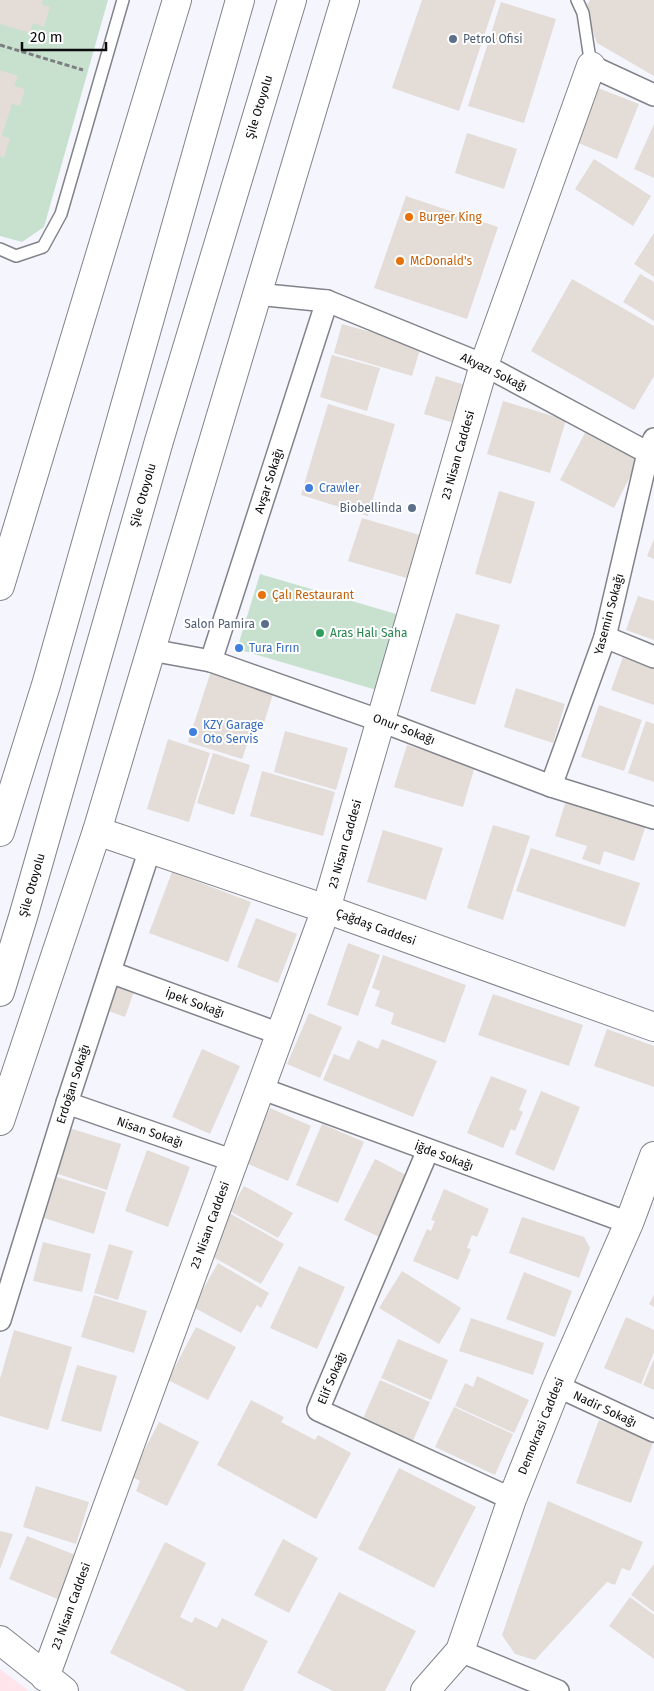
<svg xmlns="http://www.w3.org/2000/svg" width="654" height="1691" font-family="'Fira Sans',sans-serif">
<rect width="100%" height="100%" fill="#f5f6fd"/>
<polygon fill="#ffe4eb" points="0,1669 29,1691 0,1691"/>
<g fill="#c7e1ce">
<polygon points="0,0 108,0 44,227 22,242 0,236"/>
<polygon points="260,574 403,616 380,691 237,649"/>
</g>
<g fill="#e3dcd7">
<polygon points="0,0 43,0 42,5 50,7 44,27 33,23 30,33 0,24"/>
<polygon points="422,0 496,0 459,111 392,88"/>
<polygon points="590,0 654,0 654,76 597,43 588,18 583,13"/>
<polygon points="501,2 556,19 524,123 468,106"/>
<polygon points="0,70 18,76 14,86 25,89 20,106 12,104 2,136 10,138 4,158 0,156"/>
<polygon points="598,88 639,104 617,159 576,142"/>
<polygon points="654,124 654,178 634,169"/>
<polygon points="467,133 517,149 504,189 455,173"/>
<polygon points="594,159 651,196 633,226 575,189"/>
<polygon points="406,196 498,227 467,319 374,288"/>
<polygon points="654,233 654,277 634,264"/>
<polygon points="640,274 654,282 654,321 623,302"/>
<polygon points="572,279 654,326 654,376 634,410 531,351"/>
<polygon points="342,324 421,346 412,376 334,353"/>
<polygon points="332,355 380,368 367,411 320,397"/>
<polygon points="436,376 465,385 454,423 424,414"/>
<polygon points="503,401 566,420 550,473 487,454"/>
<polygon points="328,404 395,424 368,516 301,495"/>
<polygon points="585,433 638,461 614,508 560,480"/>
<polygon points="499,491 535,502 511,584 475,574"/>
<polygon points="362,518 423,536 410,579 348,561"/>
<polygon points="654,539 654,559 647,556"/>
<polygon points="638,596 654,601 654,640 626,630"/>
<polygon points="456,613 500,625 475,705 430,691"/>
<polygon points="623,657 654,668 654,705 611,690"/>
<polygon points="211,671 274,691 264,723 255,721 242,759 188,742"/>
<polygon points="516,688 565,704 553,743 504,727"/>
<polygon points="599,705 642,720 624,771 581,757"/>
<polygon points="646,721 654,724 654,782 628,773"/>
<polygon points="285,731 348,748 336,790 274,772"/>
<polygon points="168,739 210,753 189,822 147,809"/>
<polygon points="407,745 475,766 463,807 394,787"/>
<polygon points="213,753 250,765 234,815 197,803"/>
<polygon points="262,771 335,792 323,836 250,816"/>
<polygon points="568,794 648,819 634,861 604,851 600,865 582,859 587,846 555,836"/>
<polygon points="493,825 530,836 503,920 467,908"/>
<polygon points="383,830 443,848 426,900 367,882"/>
<polygon points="531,848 640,883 625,927 516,891"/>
<polygon points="172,872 251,902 228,962 149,933"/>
<polygon points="256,918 297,934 278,983 237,967"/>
<polygon points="348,943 380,955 358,1016 327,1005"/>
<polygon points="383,955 466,985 445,1043 391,1024 394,1013 375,1006 380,991 372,988"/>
<polygon points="114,975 137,983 125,1017 103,1009"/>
<polygon points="493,994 583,1025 569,1066 478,1035"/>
<polygon points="309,1013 342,1027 320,1078 287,1064"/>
<polygon points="607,1029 654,1046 654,1087 594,1066"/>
<polygon points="382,1039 437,1061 413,1117 323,1080 334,1054 349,1060 358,1040 378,1049"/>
<polygon points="202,1049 240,1066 210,1134 172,1117"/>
<polygon points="491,1076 527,1090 519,1110 523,1112 515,1131 511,1129 503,1148 467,1133"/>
<polygon points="541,1091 580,1107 554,1171 515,1154"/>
<polygon points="270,1108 311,1126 288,1181 246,1163"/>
<polygon points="322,1124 364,1142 338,1203 296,1185"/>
<polygon points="69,1128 121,1144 107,1190 55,1173"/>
<polygon points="147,1150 190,1167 168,1227 125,1211"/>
<polygon points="375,1159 410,1177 379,1237 344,1220"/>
<polygon points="54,1176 106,1192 94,1234 41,1217"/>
<polygon points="244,1186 293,1213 278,1238 230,1211"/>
<polygon points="444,1189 489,1209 477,1237 472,1235 467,1248 471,1249 458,1280 413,1261 427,1229 431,1231 435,1221 431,1220"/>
<polygon points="229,1213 284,1244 261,1284 206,1253"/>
<polygon points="522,1217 584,1237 590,1248 579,1278 509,1253"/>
<polygon points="43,1242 91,1254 82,1292 33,1281"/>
<polygon points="109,1244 133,1251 118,1300 94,1293"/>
<polygon points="218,1263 269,1293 261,1308 257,1305 241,1333 193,1307"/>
<polygon points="299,1266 345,1287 317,1349 270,1328"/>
<polygon points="402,1271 461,1308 439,1344 379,1308"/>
<polygon points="524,1272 572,1291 555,1337 506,1319"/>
<polygon points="94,1295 147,1311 134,1353 81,1337"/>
<polygon points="654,1295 654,1307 649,1304"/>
<polygon points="626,1317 654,1330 654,1352 641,1384 604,1368"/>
<polygon points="471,1318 544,1343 533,1375 459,1351"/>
<polygon points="196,1327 236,1347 208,1400 168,1380"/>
<polygon points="14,1330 72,1347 48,1430 0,1416 0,1379"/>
<polygon points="398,1339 448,1360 431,1400 381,1378"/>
<polygon points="654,1359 654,1390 643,1385"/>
<polygon points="77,1365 117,1376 101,1432 61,1421"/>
<polygon points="477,1376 529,1400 514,1433 455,1406 465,1383 473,1387"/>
<polygon points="380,1380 430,1402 411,1445 361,1423"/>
<polygon points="251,1400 284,1417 281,1422 315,1440 318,1435 351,1453 316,1519 217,1465"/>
<polygon points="454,1407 513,1434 495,1475 435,1447"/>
<polygon points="599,1420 654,1440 631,1503 576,1483"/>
<polygon points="159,1422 199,1442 167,1506 136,1491 140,1481 131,1476"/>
<polygon points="399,1468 476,1507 434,1588 358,1549"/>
<polygon points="36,1486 89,1502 76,1544 23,1527"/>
<polygon points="548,1501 643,1542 630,1571 622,1568 615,1585 607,1582 535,1660 515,1654 502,1635"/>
<polygon points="0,1531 13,1534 0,1569"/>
<polygon points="27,1536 78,1556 60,1600 9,1579"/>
<polygon points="283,1539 318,1558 289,1613 254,1595"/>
<polygon points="165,1542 206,1563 180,1617 192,1623 195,1617 217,1628 222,1618 268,1641 243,1691 187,1691 110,1653"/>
<polygon points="654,1564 654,1612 631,1595"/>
<polygon points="339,1592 416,1631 385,1691 333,1691 297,1673"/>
<polygon points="630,1597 654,1615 654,1659 609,1626"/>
</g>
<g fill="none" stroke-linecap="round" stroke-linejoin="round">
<defs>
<g id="lane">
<polyline points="577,0 583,13 591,66"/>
<polyline points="0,249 16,256 43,247 61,214 123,0"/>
</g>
<g id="street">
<polyline points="591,66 654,95"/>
<polyline points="256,294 327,301 484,365 654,456"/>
<polyline points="605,637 654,657"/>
<polyline points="151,650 211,661 381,721 551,786 654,818"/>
<polyline points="211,661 327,301"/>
<polyline points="551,786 605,637 648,453 654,439"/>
<polyline points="110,972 280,1034"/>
<polyline points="260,1088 629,1223"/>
<polyline points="67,1103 234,1161"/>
<polyline points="428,1150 318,1410 512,1499"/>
<polyline points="0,1320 67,1103 150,849"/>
<polyline points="557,1386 654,1431"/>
<polyline points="460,1651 558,1691"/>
</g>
<g id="secondary">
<polyline points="97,831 326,909 654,1027"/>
<polyline points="0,1640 64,1691"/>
<polyline points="45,1677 326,909 484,365 591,66"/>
<polyline points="425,1691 460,1651 512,1499 557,1386 629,1223 654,1156"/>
</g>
<g id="highway">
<polyline points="0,586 177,0"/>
<polyline points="0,832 46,685 240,0"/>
<polyline points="0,992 23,917 159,441 292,0"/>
<polyline points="0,1121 97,831 345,0"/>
</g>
</defs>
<use href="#lane" stroke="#82838a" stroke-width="14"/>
<use href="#street" stroke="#82838a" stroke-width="24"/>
<use href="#secondary" stroke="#82838a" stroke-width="30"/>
<use href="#highway" stroke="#82838a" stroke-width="30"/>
<polyline stroke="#7d7d82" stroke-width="3" stroke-dasharray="5 2.5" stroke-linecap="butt" points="0,45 83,70"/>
<use href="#lane" stroke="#fff" stroke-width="11"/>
<use href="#street" stroke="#fff" stroke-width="21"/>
<use href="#secondary" stroke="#fff" stroke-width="28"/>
<use href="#highway" stroke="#fff" stroke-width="28"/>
</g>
<g fill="#5c6f8a" stroke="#fff" stroke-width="2">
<circle cx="453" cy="39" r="5"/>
<circle cx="412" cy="508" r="5"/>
<circle cx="265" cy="624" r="5"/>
</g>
<g fill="#e8710a" stroke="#fff" stroke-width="2">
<circle cx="409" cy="217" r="5"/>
<circle cx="400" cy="261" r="5"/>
<circle cx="262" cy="595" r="5"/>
</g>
<g fill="#3f7fe0" stroke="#fff" stroke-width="2">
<circle cx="309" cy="488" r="5"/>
<circle cx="239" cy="648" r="5"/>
<circle cx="193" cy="732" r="5"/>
</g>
<circle fill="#2e9e5b" stroke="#fff" stroke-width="2" cx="320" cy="633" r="5"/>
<g text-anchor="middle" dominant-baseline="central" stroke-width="4" stroke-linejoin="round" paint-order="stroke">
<g font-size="12" fill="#4e5e75" stroke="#fff" text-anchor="end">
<text x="463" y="39" text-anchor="start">Petrol Ofisi</text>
<text x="402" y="508">Biobellinda</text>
<text x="255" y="624">Salon Pamira</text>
</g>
<g font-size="12" fill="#0c0c0e" stroke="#fff">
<text transform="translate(259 107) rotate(-73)">Şile Otoyolu</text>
<text transform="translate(494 372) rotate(26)">Akyazı Sokağı</text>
<text transform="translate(458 455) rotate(-74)">23 Nisan Caddesi</text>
<text transform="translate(269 481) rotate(-72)">Avşar Sokağı</text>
<text transform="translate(143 495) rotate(-74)">Şile Otoyolu</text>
<text transform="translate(609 614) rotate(-75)">Yasemin Sokağı</text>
<text transform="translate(404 729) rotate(21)">Onur Sokağı</text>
<text transform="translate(345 844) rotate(-74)">23 Nisan Caddesi</text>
<text transform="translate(32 885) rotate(-74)">Şile Otoyolu</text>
<text transform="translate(376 927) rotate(20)">Çağdaş Caddesi</text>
<text transform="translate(195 1003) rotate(20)">İpek Sokağı</text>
<text transform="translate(73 1084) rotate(-72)">Erdoğan Sokağı</text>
<text transform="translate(150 1132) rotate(19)">Nisan Sokağı</text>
<text transform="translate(444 1156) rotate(20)">İğde Sokağı</text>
<text transform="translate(210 1225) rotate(-70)">23 Nisan Caddesi</text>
<text transform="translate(332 1378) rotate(-67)">Elif Sokağı</text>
<text transform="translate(605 1409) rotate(25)">Nadir Sokağı</text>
<text transform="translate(541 1426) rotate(-68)">Demokrasi Caddesi</text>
<text transform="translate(71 1606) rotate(-70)">23 Nisan Caddesi</text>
</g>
<g font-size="12" fill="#c56008" stroke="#fff" text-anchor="start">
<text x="419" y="217">Burger King</text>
<text x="410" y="261">McDonald's</text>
<text x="272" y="595">Çalı Restaurant</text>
</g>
<g font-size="12" fill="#366cbe" stroke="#fff" text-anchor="start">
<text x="319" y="488">Crawler</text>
<text x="249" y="648">Tura Fırın</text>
<text x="203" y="725">KZY Garage<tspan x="203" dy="14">Oto Servis</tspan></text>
</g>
<g font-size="12" fill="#27864d" stroke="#fff" text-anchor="start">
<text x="330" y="633">Aras Halı Saha</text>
</g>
</g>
<path d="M22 42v8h84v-8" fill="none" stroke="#0c0c0e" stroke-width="2.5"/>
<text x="30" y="42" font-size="15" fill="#0c0c0e" stroke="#ffffff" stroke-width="4" paint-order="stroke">20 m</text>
</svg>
